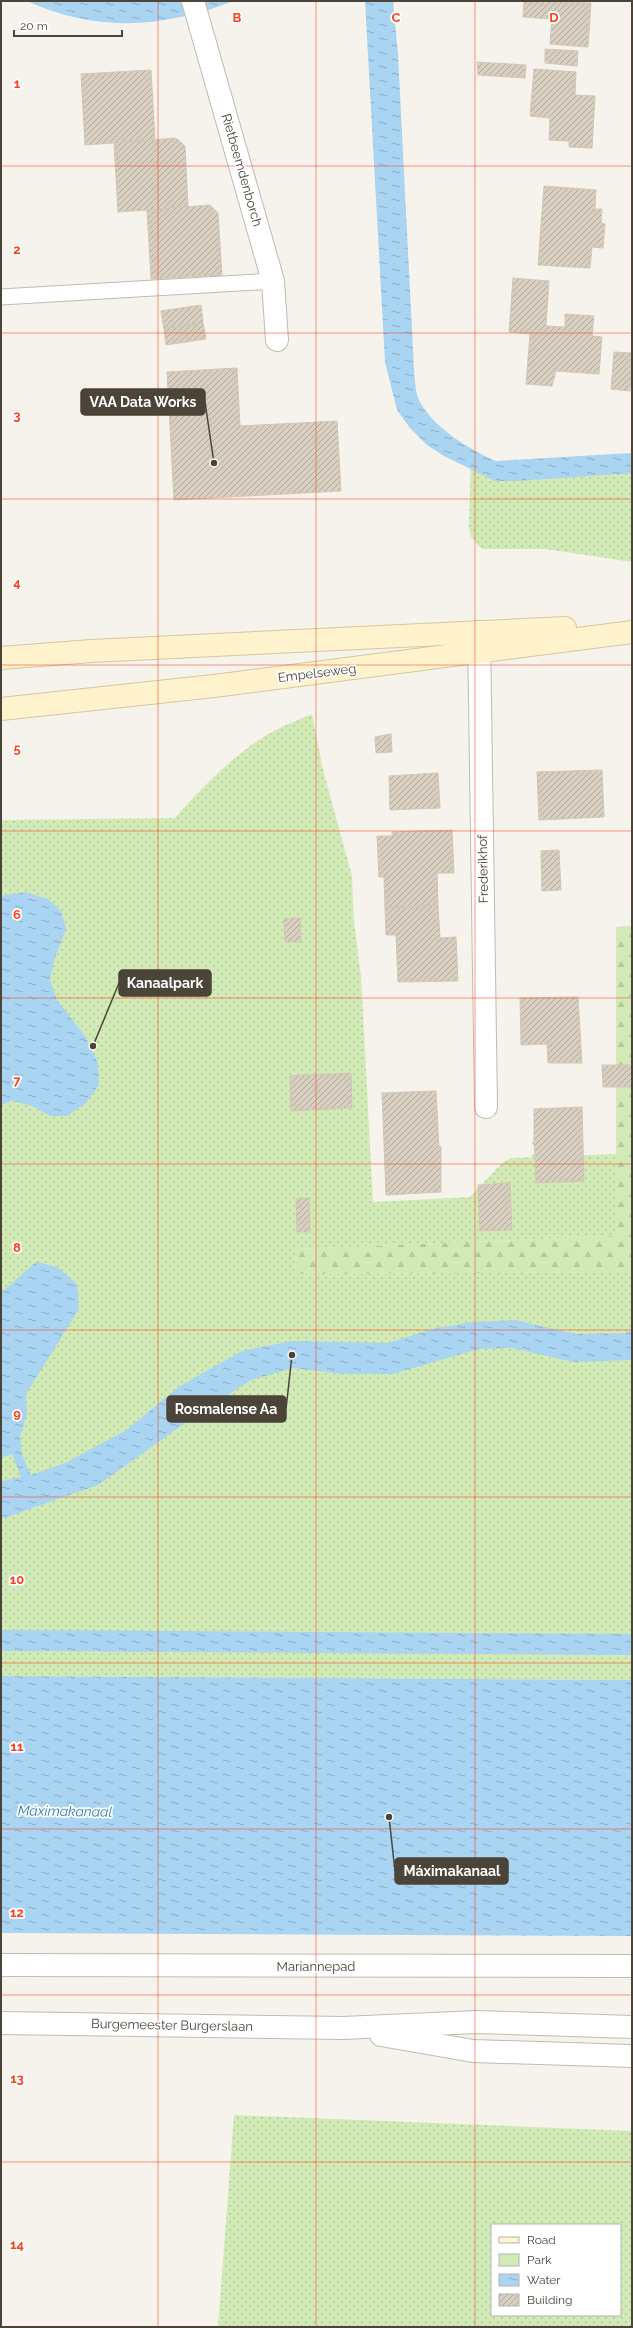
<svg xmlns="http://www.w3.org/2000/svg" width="633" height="2328" font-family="Raleway,sans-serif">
<defs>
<pattern id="green-dots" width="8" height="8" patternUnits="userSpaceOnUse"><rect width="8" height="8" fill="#d2eab5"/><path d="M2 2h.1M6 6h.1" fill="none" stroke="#b6ca9c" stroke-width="1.8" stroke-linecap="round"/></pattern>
<pattern id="forest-firs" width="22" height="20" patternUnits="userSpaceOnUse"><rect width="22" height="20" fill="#d2eab5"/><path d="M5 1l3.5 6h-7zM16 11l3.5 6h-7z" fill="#b6ca9c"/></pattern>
<pattern id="water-ripples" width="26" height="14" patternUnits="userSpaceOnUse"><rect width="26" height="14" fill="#a9d4f2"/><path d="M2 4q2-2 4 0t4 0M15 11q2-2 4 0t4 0" fill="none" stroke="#8caec5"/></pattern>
<pattern id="building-hatch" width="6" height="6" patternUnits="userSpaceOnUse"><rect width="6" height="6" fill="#d8cfc1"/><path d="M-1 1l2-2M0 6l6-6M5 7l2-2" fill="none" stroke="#b1aa9e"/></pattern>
</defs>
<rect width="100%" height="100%" fill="#f6f3ec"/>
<g fill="url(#green-dots)" fill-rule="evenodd">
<polygon points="471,456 477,465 632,462 632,562 545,549 482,549 471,537 469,527"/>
<path d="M312,714L323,770L352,876L354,922L361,976L373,1202L470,1197L502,1163L511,1158L616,1154V1236L295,1249L296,1274L632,1272V1680L1,1676V820L175,818C202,787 241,747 278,729C289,723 301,719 312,714Z"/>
<path d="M234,2115L632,2131V2327H218ZM492,2225H620V2315H492Z"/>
</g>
<polygon fill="url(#forest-firs)" points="632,926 632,1272 296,1274 295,1249 616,1236 616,927"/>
<g fill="url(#water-ripples)">
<path d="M27,1H234C163,28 97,33 27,1Z"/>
<path d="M365,1H393L398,54L414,369C415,379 415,393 420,402C435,429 469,449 496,461L632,453V473L518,481H495L444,456L427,445L410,428L397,410L385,362Z"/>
<polygon points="24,892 48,899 61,911 66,929 54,960 50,980 57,1000 85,1036 98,1063 99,1085 86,1103 67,1116 51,1116 30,1105 12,1101 1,1105 1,896"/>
<polygon points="36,1262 57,1267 77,1284 79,1309 26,1394 27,1414 20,1437 22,1455 31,1475 65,1463 125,1431 180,1386 242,1351 291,1341 388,1343 436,1328 474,1322 515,1320 576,1334 626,1333 632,1329 632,1360 573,1362 512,1348 478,1349 393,1374 343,1374 293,1368 251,1380 195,1416 98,1485 1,1519 1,1481 21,1477 12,1454 1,1458 1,1293"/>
<polygon points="1,1630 632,1634 632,1655 1,1651"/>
<polygon points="1,1676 632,1680 632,1936 1,1933"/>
</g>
<g fill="url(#building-hatch)" stroke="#d3c7b4">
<polygon points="524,1 591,3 588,47 550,44 552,19 523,17"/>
<polygon points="545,49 578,51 577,66 545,63"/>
<polygon points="477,62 526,65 525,78 478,75"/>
<polygon points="534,69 576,72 575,95 595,96 592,148 569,147 569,141 549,140 550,118 530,116"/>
<polygon points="151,70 155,140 85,145 81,74"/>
<polygon points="176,138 185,146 188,207 118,212 114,143"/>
<polygon points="544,186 596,190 595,209 602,209 601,223 605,224 603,248 592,247 590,268 538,265"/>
<polygon points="210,205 218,213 222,275 151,279 147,210"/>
<polygon points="513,278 549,281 546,326 565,327 565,314 594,316 592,336 602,337 599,374 556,371 552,386 526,384 530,334 509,332"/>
<polygon points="201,305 203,323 164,329 161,311"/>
<polygon points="203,323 206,339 166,345 164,329"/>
<polygon points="614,352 632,353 630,391 611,389"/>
<polygon points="237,368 240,426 337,421 341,491 174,500 167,372"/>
<polygon points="391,734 392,752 376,753 375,737"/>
<polygon points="602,770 604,817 539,820 537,772"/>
<polygon points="438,773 440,808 390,810 389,776"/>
<polygon points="452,830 454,873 437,873 438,905 385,908 384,877 379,877 377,836 392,836 392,832"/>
<polygon points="559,850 561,890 542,891 541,851"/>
<polygon points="438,905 440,938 456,937 458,981 398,982 396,935 386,935 385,908"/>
<polygon points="300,918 301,942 285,942 284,919"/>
<polygon points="578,997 582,1063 548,1063 547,1044 521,1045 520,998"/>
<polygon points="602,1065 632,1065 632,1087 603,1087"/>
<polygon points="351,1073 352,1108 291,1111 290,1076"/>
<polygon points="436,1091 439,1147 441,1146 441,1192 386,1195 382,1093"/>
<polygon points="582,1107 584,1181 536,1183 535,1156 532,1156 535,1154 534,1144 532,1143 534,1142 534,1109"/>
<polygon points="510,1183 512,1230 480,1231 478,1185"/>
<polygon points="309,1198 310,1232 297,1232 296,1199"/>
</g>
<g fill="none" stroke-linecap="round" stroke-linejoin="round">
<defs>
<polyline id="lane" points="1,297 273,281"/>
<g id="street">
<polyline points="193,1 273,281 277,340"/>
<polyline points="479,632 486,1107"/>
<polyline points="1,1965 632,1966"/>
<polyline points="1,2023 343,2028 476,2022 632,2027"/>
<polyline points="381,2035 473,2051 632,2056"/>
</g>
<g id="secondary">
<polyline points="1,658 91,651 565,628"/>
<polyline points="1,709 214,686 632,632"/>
</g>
</defs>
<use href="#lane" stroke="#c2bbae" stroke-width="17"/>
<use href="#street" stroke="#c2bbae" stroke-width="24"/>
<use href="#secondary" stroke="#d6c79b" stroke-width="24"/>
<use href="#lane" stroke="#fff" stroke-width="15"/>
<use href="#street" stroke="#fff" stroke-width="22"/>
<use href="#secondary" stroke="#fff3cd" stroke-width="22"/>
</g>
<path fill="none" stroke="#fc3f1d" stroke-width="1" stroke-opacity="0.55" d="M158,1V2327M316,1V2327M475,1V2327M1,166H632M1,333H632M1,499H632M1,665H632M1,831H632M1,998H632M1,1164H632M1,1330H632M1,1497H632M1,1663H632M1,1829H632M1,1995H632M1,2162H632"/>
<g text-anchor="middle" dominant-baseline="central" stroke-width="3.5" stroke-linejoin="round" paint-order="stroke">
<g font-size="13" fill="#4b4439" stroke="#fff">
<text transform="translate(242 170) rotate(74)">Rietbeemdenborch</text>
<text transform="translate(317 673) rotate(-7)">Empelseweg</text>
<text transform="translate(483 869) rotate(-91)">Frederikhof</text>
<text x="316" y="1966">Mariannepad</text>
<text transform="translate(172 2025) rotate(1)">Burgemeester Burgerslaan</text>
</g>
<g font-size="14" font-style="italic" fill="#2e7ab2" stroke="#fff">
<text transform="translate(65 1811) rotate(1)">Máximakanaal</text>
</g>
</g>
<g font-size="13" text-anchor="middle" font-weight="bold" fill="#fc3f1d" stroke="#fff" stroke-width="3.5" stroke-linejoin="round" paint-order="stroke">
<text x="237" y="22">B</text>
<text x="396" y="22">C</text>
<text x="554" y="22">D</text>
<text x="17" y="88">1</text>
<text x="17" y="254">2</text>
<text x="17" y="420">3</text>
<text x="17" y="587">4</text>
<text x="17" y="753">5</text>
<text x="17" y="919">6</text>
<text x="17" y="1085">7</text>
<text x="17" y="1252">8</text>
<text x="17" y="1418">9</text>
<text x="17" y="1584">10</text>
<text x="17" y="1751">11</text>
<text x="17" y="1917">12</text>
<text x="17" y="2083">13</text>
<text x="17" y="2249">14</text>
</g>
<path fill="none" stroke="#4b4439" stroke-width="1.5" d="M214 463L205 402M93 1046L119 983M292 1355L286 1409M389 1817L395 1871"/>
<g fill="#4b4439" stroke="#fff" stroke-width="1.5">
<circle cx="214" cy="463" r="4"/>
<circle cx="93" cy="1046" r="4"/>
<circle cx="292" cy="1355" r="4"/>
<circle cx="389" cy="1817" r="4"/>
</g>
<g fill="#4b4439" stroke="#4b4439" stroke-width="1.5">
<rect x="81" y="389" width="124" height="26" rx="4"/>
<rect x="119" y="970" width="92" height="26" rx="4"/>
<rect x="167" y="1396" width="119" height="26" rx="4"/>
<rect x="395" y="1858" width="113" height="26" rx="4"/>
</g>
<g font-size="14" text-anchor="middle" font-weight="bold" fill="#fff">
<text x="143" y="407">VAA Data Works</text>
<text x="165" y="988">Kanaalpark</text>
<text x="226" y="1414">Rosmalense Aa</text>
<text x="452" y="1876">Máximakanaal</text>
</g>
<rect width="633" height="2328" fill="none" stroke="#4b4439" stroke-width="4"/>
<rect x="491" y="2224" width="130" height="92" fill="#ffffff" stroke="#b7b4b0"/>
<rect x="499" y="2237" width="20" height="6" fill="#fff3cd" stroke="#b7b4b0"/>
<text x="527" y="2244" font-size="12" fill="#4b4439">Road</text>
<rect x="499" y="2254" width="20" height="12" fill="#d2eab5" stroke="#b7b4b0"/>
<text x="527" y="2264" font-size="12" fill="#4b4439">Park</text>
<rect x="499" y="2274" width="20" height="12" fill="url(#water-ripples)" stroke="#b7b4b0"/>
<text x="527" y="2284" font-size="12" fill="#4b4439">Water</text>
<rect x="499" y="2294" width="20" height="12" fill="url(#building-hatch)" stroke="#b7b4b0"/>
<text x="527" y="2304" font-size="12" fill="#4b4439">Building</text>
<path d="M14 30v6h108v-6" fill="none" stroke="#4b4439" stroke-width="2"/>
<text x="20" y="30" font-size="12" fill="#4b4439" stroke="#ffffff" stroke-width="3" paint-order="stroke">20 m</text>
</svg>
